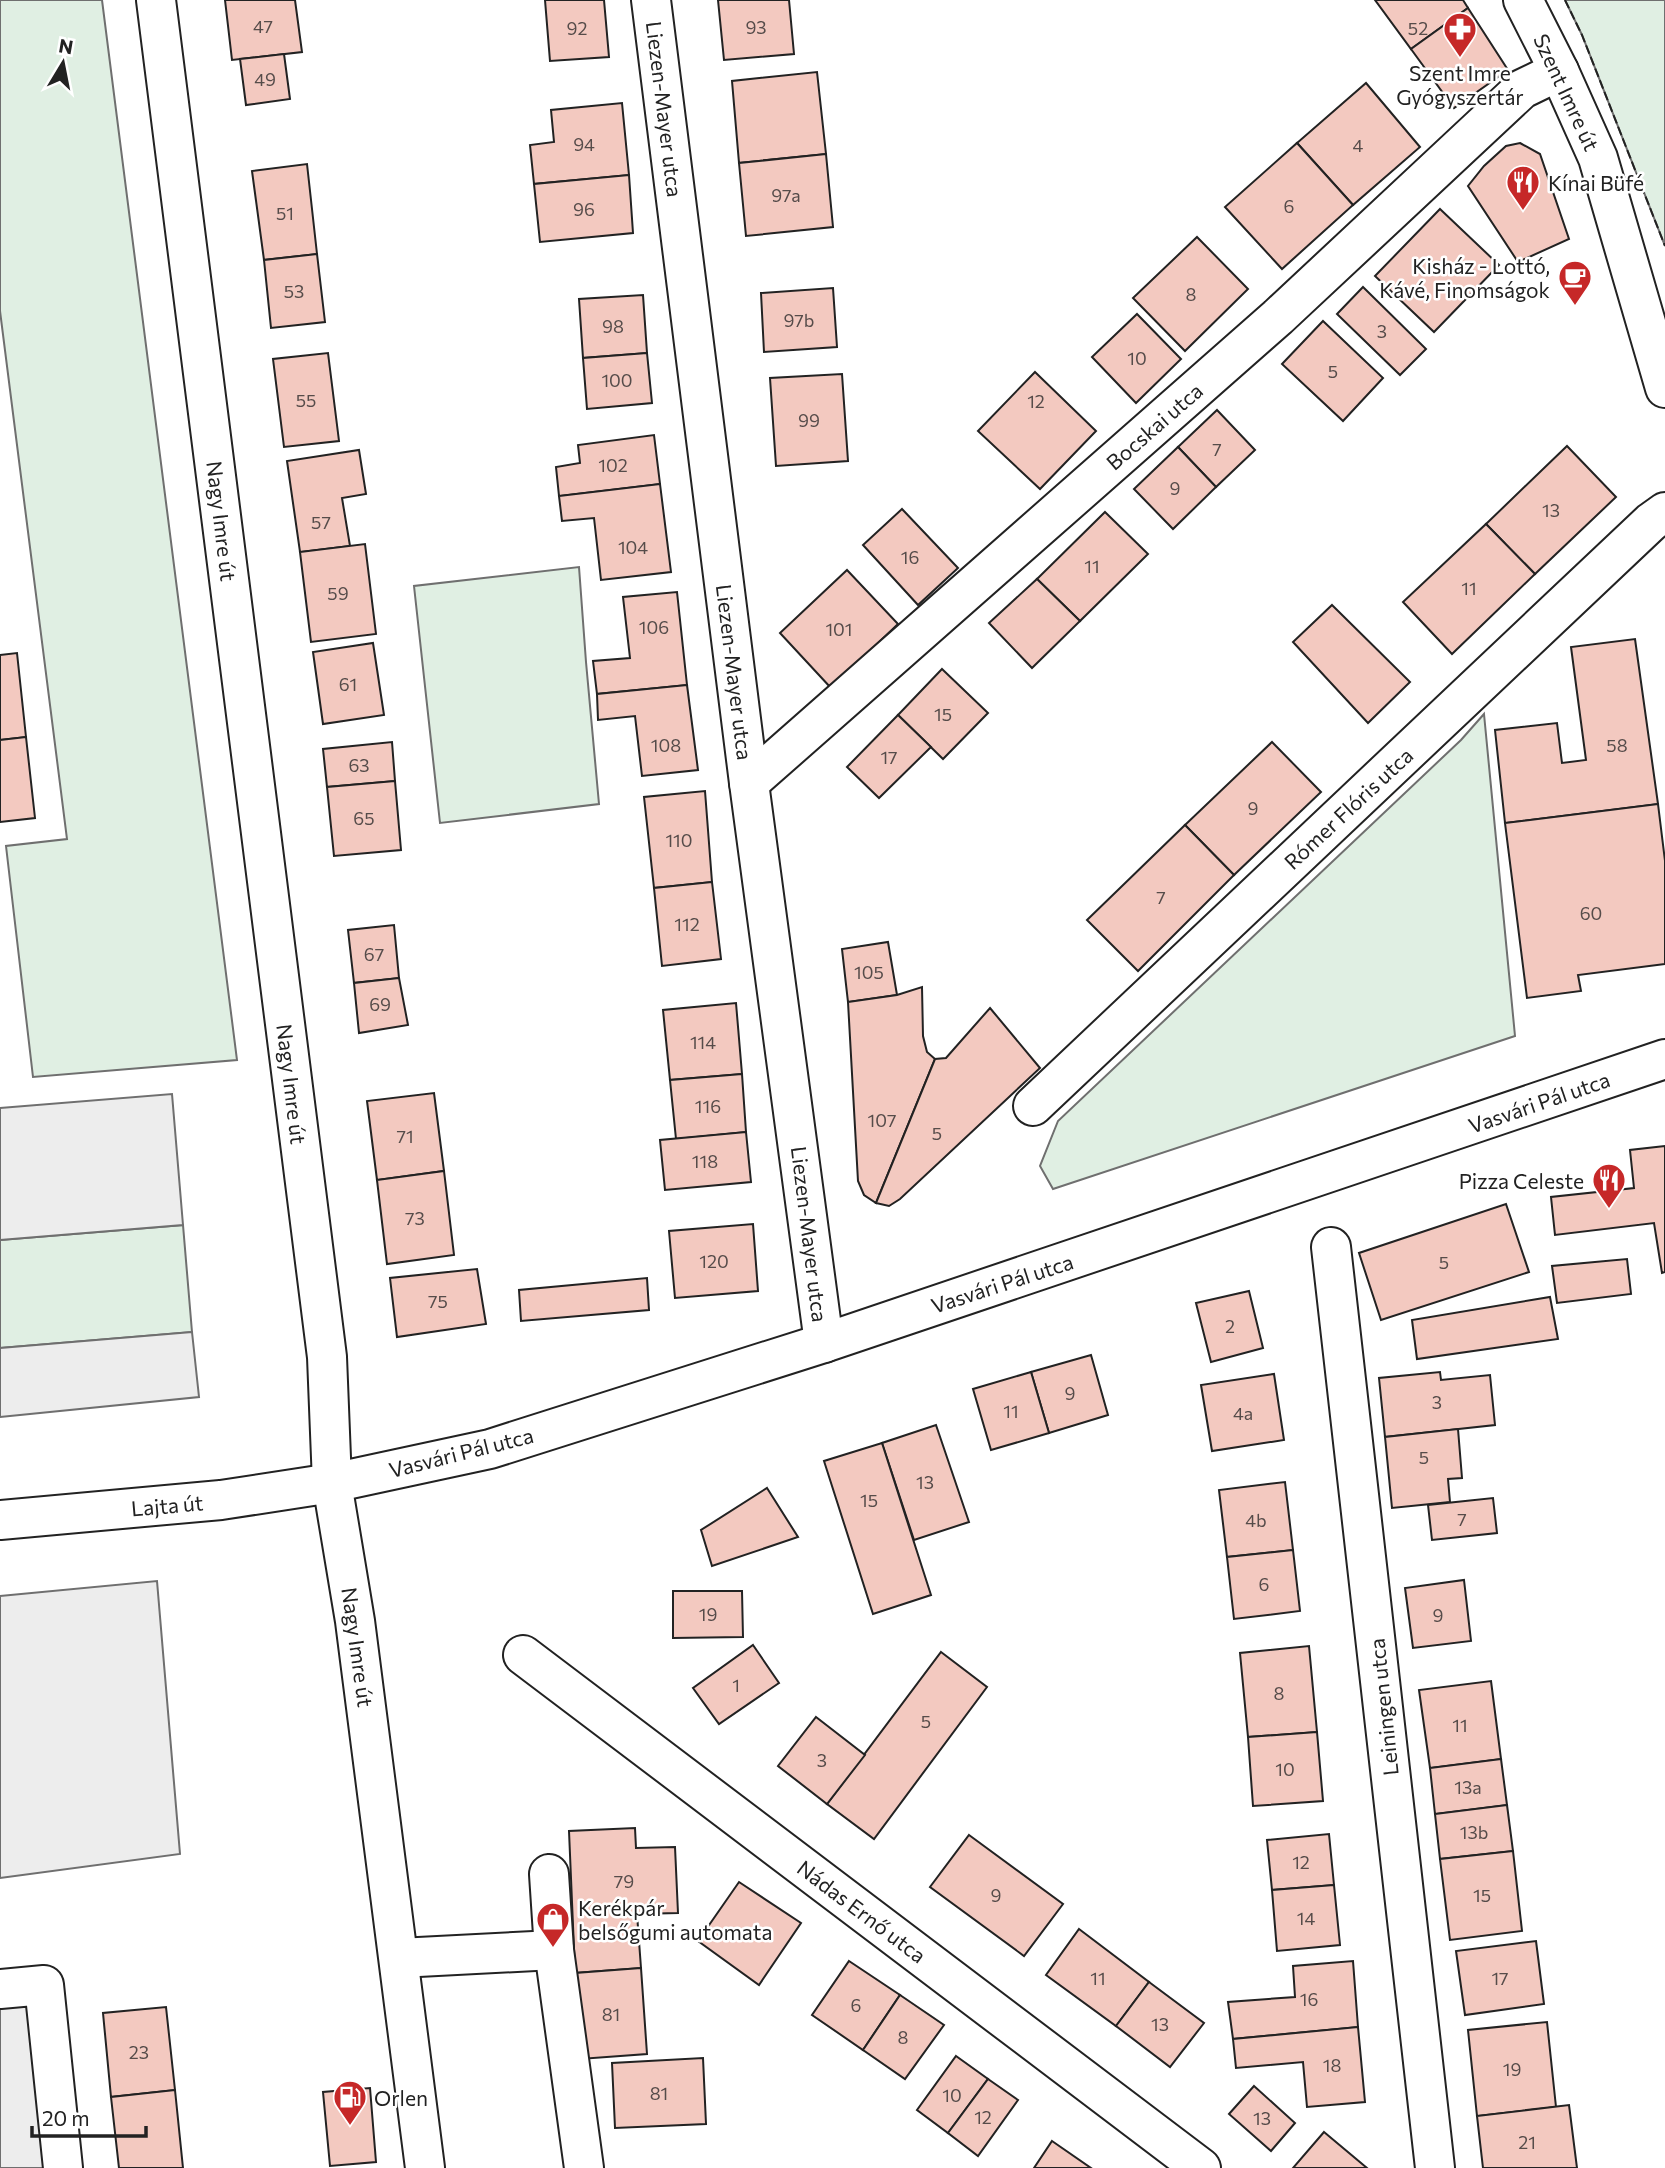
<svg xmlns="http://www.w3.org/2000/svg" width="1665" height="2168" font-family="Commissioner,sans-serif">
<rect width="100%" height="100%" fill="#fff"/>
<g fill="#e0efe3" stroke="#6f6f6f" stroke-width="2">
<polygon points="0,0 102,0 237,1060 33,1077 6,846 67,839 0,311"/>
<polygon points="1565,0 1665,0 1665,246 1582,35"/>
<polygon points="579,567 586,662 599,804 440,823 414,586"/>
<polygon points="1484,714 1515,1036 1053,1189 1040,1166 1058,1121 1461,740"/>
<polygon points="183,1225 192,1332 0,1348 0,1240"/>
</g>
<g fill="#ededed" stroke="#6f6f6f" stroke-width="2">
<polygon points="172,1094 183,1225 0,1240 0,1108"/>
<polygon points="192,1332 199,1397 0,1417 0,1348"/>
<polygon points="157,1581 180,1854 0,1878 0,1596"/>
<polygon points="52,1978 76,2168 0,2168 0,1985"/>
</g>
<g fill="#f3c9c0" stroke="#222" stroke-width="2">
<polygon points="225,0 295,0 302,52 232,60"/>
<polygon points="545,0 604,0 609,57 550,61"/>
<polygon points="718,0 789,0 794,54 724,60"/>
<polygon points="1375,0 1463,0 1468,8 1411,49"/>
<polygon points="1468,8 1508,70 1454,108 1411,49"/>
<polygon points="284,54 290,99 246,105 240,59"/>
<polygon points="817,72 826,154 739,163 732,81"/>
<polygon points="1366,83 1420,147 1353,205 1297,143"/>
<polygon points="622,103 629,175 534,184 530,145 554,142 551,110"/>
<polygon points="1297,143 1353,205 1282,269 1225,207"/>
<polygon points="1520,143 1540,154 1569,239 1518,262 1468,186 1484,166 1506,146"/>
<polygon points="826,154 833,227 746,236 739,163"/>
<polygon points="307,164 317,254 264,260 252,171"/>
<polygon points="629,175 633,233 540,242 534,184"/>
<polygon points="1440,209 1499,265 1434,332 1375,276"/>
<polygon points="1197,237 1248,289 1185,351 1133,298"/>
<polygon points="317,254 325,322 271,328 264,260"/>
<polygon points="1363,287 1426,349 1400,375 1337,314"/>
<polygon points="833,288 837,347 764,352 761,293"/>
<polygon points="643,295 647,353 583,358 579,299"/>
<polygon points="1137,314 1181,359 1136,403 1092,357"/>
<polygon points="1323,321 1383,378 1343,421 1282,364"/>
<polygon points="328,353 339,441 284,447 273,359"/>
<polygon points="647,353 652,403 587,409 583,358"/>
<polygon points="1035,372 1096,431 1040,489 978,431"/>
<polygon points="842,374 848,461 776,466 770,378"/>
<polygon points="1217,410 1255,450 1216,487 1178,447"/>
<polygon points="654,435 660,484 559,496 556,467 580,463 578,445"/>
<polygon points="1567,446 1616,497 1535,574 1486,524"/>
<polygon points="1178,447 1216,487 1173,529 1134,489"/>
<polygon points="359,450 366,494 342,498 350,546 300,552 287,461"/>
<polygon points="660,484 671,572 601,580 594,518 562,521 559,496"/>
<polygon points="902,509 958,568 918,605 863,545"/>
<polygon points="1105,512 1148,554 1080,621 1037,579"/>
<polygon points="1486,524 1535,574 1452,654 1403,602"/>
<polygon points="365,544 376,634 311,642 300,552"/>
<polygon points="847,570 898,624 831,688 780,633"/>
<polygon points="1037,579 1080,621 1032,668 989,623"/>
<polygon points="677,592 687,685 597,694 593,661 630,658 623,597"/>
<polygon points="1332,605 1410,682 1368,723 1293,642"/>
<polygon points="1635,639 1658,804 1505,823 1495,730 1557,723 1562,763 1586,760 1571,647"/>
<polygon points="373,643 384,715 323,724 313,652"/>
<polygon points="17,653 26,737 0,740 0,655"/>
<polygon points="942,669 988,713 943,759 898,715"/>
<polygon points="687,685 698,770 642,776 635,716 598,720 597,694"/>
<polygon points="898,715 931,747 879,798 847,767"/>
<polygon points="26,737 35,818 0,822 0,740"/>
<polygon points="392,742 395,781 327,787 323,749"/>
<polygon points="1272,742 1321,792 1234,875 1185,825"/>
<polygon points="395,781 401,850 334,856 327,787"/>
<polygon points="705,791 712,882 654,888 644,797"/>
<polygon points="1658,804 1665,861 1665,964 1578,975 1581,991 1527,998 1505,823"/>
<polygon points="1185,825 1234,875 1138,971 1087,920"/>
<polygon points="712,882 721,959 662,966 654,888"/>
<polygon points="394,925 399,978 354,983 348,930"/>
<polygon points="888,942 897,995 848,1002 842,949"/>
<polygon points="399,978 408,1025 359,1033 354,983"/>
<polygon points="922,987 923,1036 927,1052 935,1059 876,1203 864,1195 858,1181 848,1002 897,995"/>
<polygon points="736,1003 742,1074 670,1080 663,1010"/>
<polygon points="990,1008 1040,1068 900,1199 889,1206 876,1203 935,1059 946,1058"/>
<polygon points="742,1074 746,1132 676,1139 670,1080"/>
<polygon points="434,1093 444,1171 377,1180 367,1101"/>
<polygon points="746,1132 751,1182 665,1190 660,1140"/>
<polygon points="1665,1146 1665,1272 1662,1273 1654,1223 1555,1235 1551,1197 1634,1188 1630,1150"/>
<polygon points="444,1171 454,1255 387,1264 377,1180"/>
<polygon points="1506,1204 1529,1272 1381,1320 1359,1253"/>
<polygon points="753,1224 758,1291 675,1298 669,1231"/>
<polygon points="1627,1259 1631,1294 1557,1303 1552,1266"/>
<polygon points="477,1269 486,1324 397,1337 390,1278"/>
<polygon points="647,1278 649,1310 521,1321 519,1290"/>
<polygon points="1249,1291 1263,1348 1211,1362 1196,1303"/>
<polygon points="1550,1297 1558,1339 1417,1359 1412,1320"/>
<polygon points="1091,1355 1108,1415 1049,1433 1031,1372"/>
<polygon points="1031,1372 1049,1433 991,1450 973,1389"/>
<polygon points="1440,1372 1441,1380 1490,1375 1495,1425 1385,1437 1379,1378"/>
<polygon points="1274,1374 1284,1440 1212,1451 1201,1385"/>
<polygon points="936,1425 969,1522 914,1540 882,1443"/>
<polygon points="1458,1429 1462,1478 1448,1479 1450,1502 1392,1508 1385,1437"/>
<polygon points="882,1443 931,1595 873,1614 824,1461"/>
<polygon points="1285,1482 1293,1550 1227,1557 1219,1490"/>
<polygon points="767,1488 798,1537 712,1566 701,1530"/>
<polygon points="1493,1498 1497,1533 1432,1540 1428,1505"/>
<polygon points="1293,1550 1300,1611 1234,1619 1227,1557"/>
<polygon points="1464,1580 1471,1641 1413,1648 1405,1588"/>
<polygon points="673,1591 742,1591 743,1637 673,1638"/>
<polygon points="753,1645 779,1683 719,1724 693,1688"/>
<polygon points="1309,1646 1317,1732 1248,1737 1240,1653"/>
<polygon points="941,1652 987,1687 874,1839 827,1804"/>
<polygon points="1491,1681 1501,1759 1430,1768 1419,1690"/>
<polygon points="816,1717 865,1755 827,1804 778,1766"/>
<polygon points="1317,1732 1323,1801 1253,1806 1248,1737"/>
<polygon points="1501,1759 1507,1805 1435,1814 1430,1768"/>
<polygon points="1507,1805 1513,1851 1440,1859 1435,1814"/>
<polygon points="635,1828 636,1848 675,1847 678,1913 637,1914 641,1968 575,1973 569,1831"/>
<polygon points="1329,1834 1334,1885 1272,1890 1267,1840"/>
<polygon points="969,1835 1063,1904 1024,1956 930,1887"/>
<polygon points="1513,1851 1522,1931 1450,1940 1440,1859"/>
<polygon points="739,1882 801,1923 759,1985 698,1941"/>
<polygon points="1334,1885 1340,1945 1277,1951 1272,1890"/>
<polygon points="1079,1929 1149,1982 1116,2026 1046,1975"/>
<polygon points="1536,1941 1544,2004 1465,2015 1456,1951"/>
<polygon points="849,1961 900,1995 863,2050 812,2015"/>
<polygon points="1353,1961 1358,2027 1233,2039 1228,2002 1295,1997 1293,1966"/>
<polygon points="641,1968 647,2054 580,2059 575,1973"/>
<polygon points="1149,1982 1204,2023 1170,2067 1116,2026"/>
<polygon points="900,1995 944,2025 905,2079 863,2050"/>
<polygon points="166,2007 175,2090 111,2097 103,2013"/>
<polygon points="1547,2022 1556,2107 1477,2116 1468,2030"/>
<polygon points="1358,2027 1365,2102 1307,2107 1303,2062 1236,2068 1233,2039"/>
<polygon points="956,2056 988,2079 948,2133 917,2110"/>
<polygon points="703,2058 706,2124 615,2128 612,2063"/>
<polygon points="988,2079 1018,2100 978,2156 948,2133"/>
<polygon points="1254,2086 1295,2123 1271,2151 1229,2114"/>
<polygon points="370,2088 376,2162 330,2166 323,2092"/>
<polygon points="175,2090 183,2168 119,2168 111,2097"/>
<polygon points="1569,2105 1577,2168 1483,2168 1477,2116"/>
<polygon points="1324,2132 1367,2168 1293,2168"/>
<polygon points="1052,2141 1091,2168 1034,2168"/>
</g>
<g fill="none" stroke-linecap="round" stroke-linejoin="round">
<defs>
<g id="minor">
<polyline points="651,0 749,783 824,1343"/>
<polyline points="1523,0 1559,71 1598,158 1665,388"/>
<polyline points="749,783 1278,317 1522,89 1559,71"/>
<polyline points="1033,1106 1651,522 1665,512"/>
<polyline points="1331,1247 1435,2168"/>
<polyline points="0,1520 221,1500 332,1483"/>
<polyline points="523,1655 1201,2168"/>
<polyline points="549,1874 554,1950 584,2168"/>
<polyline points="399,1958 554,1950"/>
<polyline points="0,1989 44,1985 63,2168"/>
</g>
<g id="major">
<polyline points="156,0 327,1357 332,1483 355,1621 425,2168"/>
<polyline points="332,1483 490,1449 824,1343 1665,1059"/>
</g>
</defs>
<use href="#minor" stroke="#222" stroke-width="42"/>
<use href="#major" stroke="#222" stroke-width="42"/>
<use href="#minor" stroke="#fff" stroke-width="38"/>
<use href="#major" stroke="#fff" stroke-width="38"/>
<polyline stroke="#222" stroke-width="2" stroke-dasharray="9 3.5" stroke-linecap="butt" points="1565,0 1582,35 1665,246"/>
</g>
<defs>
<symbol id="pharmacy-pin" viewBox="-11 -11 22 30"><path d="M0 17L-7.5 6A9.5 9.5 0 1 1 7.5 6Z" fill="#c62828" stroke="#fff"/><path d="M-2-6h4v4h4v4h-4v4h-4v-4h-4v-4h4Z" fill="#fff"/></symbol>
<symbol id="restaurant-pin" viewBox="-11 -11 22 30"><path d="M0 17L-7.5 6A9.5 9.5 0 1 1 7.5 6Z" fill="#c62828" stroke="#fff"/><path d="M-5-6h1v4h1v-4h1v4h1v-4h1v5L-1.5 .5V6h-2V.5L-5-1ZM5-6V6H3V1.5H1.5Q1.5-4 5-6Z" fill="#fff"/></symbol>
<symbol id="cafe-pin" viewBox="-11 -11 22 30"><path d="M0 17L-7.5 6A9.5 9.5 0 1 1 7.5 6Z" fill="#c62828" stroke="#fff"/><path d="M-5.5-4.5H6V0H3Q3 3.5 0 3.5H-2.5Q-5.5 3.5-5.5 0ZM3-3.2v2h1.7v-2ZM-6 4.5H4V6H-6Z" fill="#fff"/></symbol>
<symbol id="shop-pin" viewBox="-11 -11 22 30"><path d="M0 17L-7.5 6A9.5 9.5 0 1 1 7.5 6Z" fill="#c62828" stroke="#fff"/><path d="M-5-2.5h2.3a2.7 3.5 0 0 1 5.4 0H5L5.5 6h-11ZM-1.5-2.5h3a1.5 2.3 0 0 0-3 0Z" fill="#fff"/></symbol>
<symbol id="fuel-pin" viewBox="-11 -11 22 30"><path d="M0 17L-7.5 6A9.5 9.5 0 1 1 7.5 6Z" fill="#c62828" stroke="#fff"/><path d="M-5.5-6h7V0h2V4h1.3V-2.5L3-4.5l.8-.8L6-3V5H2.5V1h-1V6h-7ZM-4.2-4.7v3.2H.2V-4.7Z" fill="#fff"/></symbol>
</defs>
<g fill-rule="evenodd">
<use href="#pharmacy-pin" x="1441" y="10" width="38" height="52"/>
<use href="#restaurant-pin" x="1504" y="163" width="38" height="52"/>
<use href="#cafe-pin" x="1556" y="258" width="38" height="52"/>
<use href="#restaurant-pin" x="1590" y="1161" width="38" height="52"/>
<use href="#shop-pin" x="534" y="1900" width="38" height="52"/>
<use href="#fuel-pin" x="331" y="2078" width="38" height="52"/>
</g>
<g text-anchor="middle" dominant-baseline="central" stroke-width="5" stroke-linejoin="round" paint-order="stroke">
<g font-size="18" fill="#564c4a">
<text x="263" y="26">47</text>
<text x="756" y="27">93</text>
<text x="577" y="28">92</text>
<text x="1418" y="28">52</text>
<text x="265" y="79">49</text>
<text x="584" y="144">94</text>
<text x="1358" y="145">4</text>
<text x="786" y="195">97a</text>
<text x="1289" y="206">6</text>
<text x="584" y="209">96</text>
<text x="285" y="213">51</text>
<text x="294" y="291">53</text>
<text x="1191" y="294">8</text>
<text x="799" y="320">97b</text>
<text x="613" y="326">98</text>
<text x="1382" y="331">3</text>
<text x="1137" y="358">10</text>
<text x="1333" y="371">5</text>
<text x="617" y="380">100</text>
<text x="306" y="400">55</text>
<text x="1036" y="401">12</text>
<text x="809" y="420">99</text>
<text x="1217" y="449">7</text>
<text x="613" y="465">102</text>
<text x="1175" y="488">9</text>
<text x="1551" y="510">13</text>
<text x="321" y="522">57</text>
<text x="633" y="547">104</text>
<text x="910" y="557">16</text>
<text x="1092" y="566">11</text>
<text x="1469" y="588">11</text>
<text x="338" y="593">59</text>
<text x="654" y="627">106</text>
<text x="839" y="629">101</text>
<text x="348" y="684">61</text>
<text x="943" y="714">15</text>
<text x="666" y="745">108</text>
<text x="1617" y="745">58</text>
<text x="889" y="757">17</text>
<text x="359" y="765">63</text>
<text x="1253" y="808">9</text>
<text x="364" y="818">65</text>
<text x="679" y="840">110</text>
<text x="1161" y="897">7</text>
<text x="1591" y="913">60</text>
<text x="687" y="924">112</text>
<text x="374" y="954">67</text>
<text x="869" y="972">105</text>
<text x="380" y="1004">69</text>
<text x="703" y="1042">114</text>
<text x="708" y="1106">116</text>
<text x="882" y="1120">107</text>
<text x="937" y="1133">5</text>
<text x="405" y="1136">71</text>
<text x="705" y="1161">118</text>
<text x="415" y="1218">73</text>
<text x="714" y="1261">120</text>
<text x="1444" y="1262">5</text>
<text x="438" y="1301">75</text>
<text x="1230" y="1326">2</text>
<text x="1070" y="1393">9</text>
<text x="1437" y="1402">3</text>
<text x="1011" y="1411">11</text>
<text x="1243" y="1413">4a</text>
<text x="1424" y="1457">5</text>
<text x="925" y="1482">13</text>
<text x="869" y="1500">15</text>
<text x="1462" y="1519">7</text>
<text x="1256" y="1520">4b</text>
<text x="1264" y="1584">6</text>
<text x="708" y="1614">19</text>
<text x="1438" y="1615">9</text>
<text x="736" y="1685">1</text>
<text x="1279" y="1693">8</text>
<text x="926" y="1721">5</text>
<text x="1460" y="1725">11</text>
<text x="822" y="1760">3</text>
<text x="1285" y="1769">10</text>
<text x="1468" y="1787">13a</text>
<text x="1474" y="1832">13b</text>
<text x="1301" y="1862">12</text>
<text x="624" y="1881">79</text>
<text x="996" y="1895">9</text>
<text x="1482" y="1895">15</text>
<text x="1306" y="1918">14</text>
<text x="1098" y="1978">11</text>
<text x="1500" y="1978">17</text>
<text x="1309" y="1999">16</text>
<text x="856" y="2005">6</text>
<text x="611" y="2014">81</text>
<text x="1160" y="2024">13</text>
<text x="903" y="2037">8</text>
<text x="139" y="2052">23</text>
<text x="1332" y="2065">18</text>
<text x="1512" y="2069">19</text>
<text x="659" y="2093">81</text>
<text x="952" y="2095">10</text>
<text x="983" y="2117">12</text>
<text x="1262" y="2118">13</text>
<text x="1527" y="2142">21</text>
</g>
<g font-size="21" fill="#222" stroke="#fff" text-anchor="start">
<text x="1460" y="72" text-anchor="middle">Szent Imre<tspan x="1460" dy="24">Gyógyszertár</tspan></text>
<text x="1548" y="182">Kínai Büfé</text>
<text x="1550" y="265" text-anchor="end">Kisház - Lottó,<tspan x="1550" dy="24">Kávé, Finomságok</tspan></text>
<text x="1584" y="1180" text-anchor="end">Pizza Celeste</text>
<text x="578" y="1907">Kerékpár<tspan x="578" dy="24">belsőgumi automata</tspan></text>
<text x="374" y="2097">Orlen</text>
</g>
<g font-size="21" fill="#222" stroke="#fff">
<text transform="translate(1567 92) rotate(65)">Szent Imre út</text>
<text transform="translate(665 109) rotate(83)">Liezen-Mayer utca</text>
<text transform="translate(1154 426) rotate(-41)">Bocskai utca</text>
<text transform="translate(222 521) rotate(83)">Nagy Imre út</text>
<text transform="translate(735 672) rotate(83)">Liezen-Mayer utca</text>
<text transform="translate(1348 808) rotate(-43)">Rómer Flóris utca</text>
<text transform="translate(292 1084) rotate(83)">Nagy Imre út</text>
<text transform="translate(1539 1102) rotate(-19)">Vasvári Pál utca</text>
<text transform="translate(810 1234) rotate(83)">Liezen-Mayer utca</text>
<text transform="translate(1002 1283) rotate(-18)">Vasvári Pál utca</text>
<text transform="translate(461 1452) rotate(-14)">Vasvári Pál utca</text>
<text transform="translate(167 1505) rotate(-5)">Lajta út</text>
<text transform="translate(358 1647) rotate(82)">Nagy Imre út</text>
<text transform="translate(1383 1707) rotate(-96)">Leiningen utca</text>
<text transform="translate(862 1911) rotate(37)">Nádas Ernő utca</text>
</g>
</g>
<g transform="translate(63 63) rotate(10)" stroke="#ffffff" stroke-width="5" paint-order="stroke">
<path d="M0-5L12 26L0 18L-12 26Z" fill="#222222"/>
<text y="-10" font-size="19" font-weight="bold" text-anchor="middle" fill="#222222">N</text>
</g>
<path d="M32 2126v10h114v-10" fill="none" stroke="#222222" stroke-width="3.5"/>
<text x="42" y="2126" font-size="21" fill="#222222" stroke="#ffffff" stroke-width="5" paint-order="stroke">20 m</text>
</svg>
